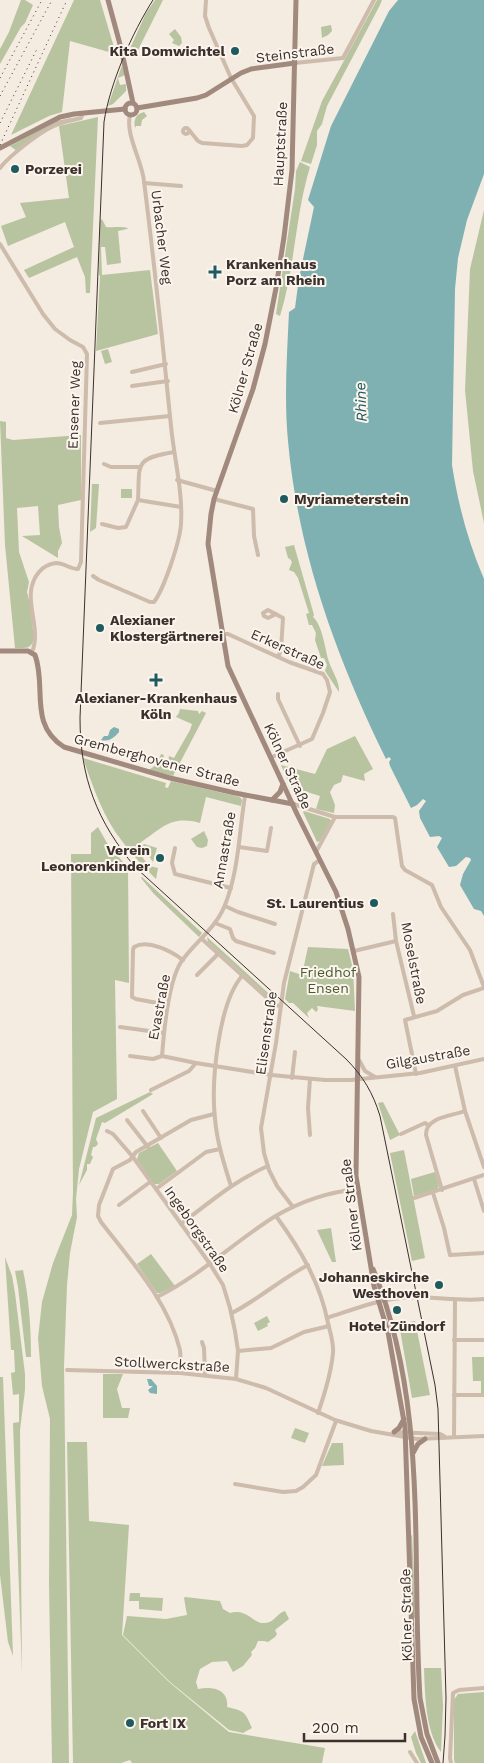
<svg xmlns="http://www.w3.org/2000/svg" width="484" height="1763" font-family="'Work Sans',sans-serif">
<rect width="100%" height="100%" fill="#f4ebe1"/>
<g fill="#b8c4a0">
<polygon points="21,0 25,0 33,5 25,23 21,27 0,64 0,49 9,32"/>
<polygon points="74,0 100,0 116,54 70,41 62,112 49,116 11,135"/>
<polygon points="155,0 163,0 136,54 128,53 146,13"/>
<polygon points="377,0 382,0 380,5 327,106 322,124 317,131 317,145 311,164 301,161 322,101"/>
<polygon points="331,25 332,31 328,35 322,38 321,27"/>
<polygon points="175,29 181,37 182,43 179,46 172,43 174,40 169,34"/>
<polygon points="122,65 125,75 118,78 120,85 126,84 126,91 113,104 108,106"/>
<path d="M144,112L147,116L142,120L141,126H136L135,128C133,120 136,114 144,112Z"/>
<polygon points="98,117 90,293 86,293 85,277 77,257 29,278 24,270 74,247 65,222 8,246 1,226 26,217 20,203 69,198 59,126"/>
<polygon points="71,118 71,119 62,121 17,151 10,146 56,121"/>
<path d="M300,162L310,167C295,216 295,268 280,316L276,314L295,189L296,171Z"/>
<polygon points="484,210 484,523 473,471 465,390 470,269"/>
<path d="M102,219L106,227C114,228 121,226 128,228L127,229L118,231L121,263L107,265L105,247H101L102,275L150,270L158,334L96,351L100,276L99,275L100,221Z"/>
<polygon points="108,349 112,362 105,364 101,351"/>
<path d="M0,421L6,422V438L13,440L81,435V500L58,505L59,527L62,543L58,551V558L22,536L40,535L38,506L17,508L19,552L29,582L27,592L30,604L34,639C31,650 24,648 15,648L5,545Z"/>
<polygon points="92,484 99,484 96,528 90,532"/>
<rect x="121" y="489" width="11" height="9"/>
<path d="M294,545L314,615L313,617C323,626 325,650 329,662C332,671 340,682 339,692L325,671L327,665L324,658H321L315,640L316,633L312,625H309L306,614L309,613L298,578L294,572L289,570L292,562L290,559L288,558L285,547Z"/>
<polygon points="180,709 198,711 199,714 202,711 206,713 173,776 149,770 157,764 161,754 164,755 163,759 168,761 169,756 174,758 190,730 192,724 176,717 179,713"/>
<polygon points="355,736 373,769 364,774 365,781 343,775 341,782 334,785 330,792 335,805 334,813 316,809 320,796 291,787 281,765 315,774 327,749"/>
<path d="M83,758L166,783L165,787L168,788L171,781L240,797L242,800L241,806L206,797L200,823C171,815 162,828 140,843V848L144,844L157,848L153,862L148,855L140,854L149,866L158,868L156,879C144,867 132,855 122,841C103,817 93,787 83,758Z"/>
<polygon points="304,811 330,819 331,821 320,841 317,842 303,812"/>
<polygon points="98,827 107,843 128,868 129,983 115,980 117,1099 93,1112 79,1169 76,1199 77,1217 70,1253 67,1285 64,1366 69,1763 52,1763 49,1584 50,1419 42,1386 38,1338 42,1302 53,1263 72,1215 73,1192 71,854 91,854 91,833"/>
<polygon points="204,831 208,840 207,846 202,848 197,847 191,839"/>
<polygon points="142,877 202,933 199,937 154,894 141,878"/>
<polygon points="207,937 278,1002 277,1002 271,999 208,942"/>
<polygon points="308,947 348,949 353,969 355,1011 317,1006 318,1010 316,1012 312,1008 307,1013 309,1018 293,1003 289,1003 285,999 290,971 302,975"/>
<polygon points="150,1092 153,1094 105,1123 102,1122 96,1139 98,1144 95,1147 93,1147 91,1155 93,1157 90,1164 87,1164 87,1170 79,1185 96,1118"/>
<polygon points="383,1102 400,1135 390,1140 378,1103"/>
<polygon points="158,1143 177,1171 159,1184 154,1184 137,1159 139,1153"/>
<polygon points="404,1150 425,1258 412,1261 390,1153"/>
<polygon points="435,1172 439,1186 437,1189 414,1196 411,1179"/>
<polygon points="331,1228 336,1262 332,1262 317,1230"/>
<polygon points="151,1254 175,1286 160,1293 157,1293 137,1264"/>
<polygon points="5,1257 12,1276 15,1293 25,1374 25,1390 20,1430 22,1674 13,1423 19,1422 19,1394 13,1395 11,1373 15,1372 14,1350 11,1350"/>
<path d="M23,1270C29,1299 31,1327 31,1357H26L18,1287L15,1271Z"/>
<polygon points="267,1316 270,1322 267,1324 268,1326 258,1331 254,1323"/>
<polygon points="415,1321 430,1395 412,1398 399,1324"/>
<polygon points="472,1357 484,1357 484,1394 481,1394 481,1381 473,1381"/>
<polygon points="103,1374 123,1374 117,1389 122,1408 130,1408 128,1418 103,1418"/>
<polygon points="0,1377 3,1377 13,1656 8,1642 0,1575"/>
<polygon points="295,1428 309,1433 305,1443 291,1438"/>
<polygon points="67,1442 87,1442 89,1521 129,1525 122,1635 169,1682 229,1732 325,1748 322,1763 132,1763 130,1760 121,1763 73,1763"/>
<polygon points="332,1443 343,1443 344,1465 322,1466"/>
<polygon points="412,1535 416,1618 413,1618 411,1536"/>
<polygon points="130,1593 140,1593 140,1597 163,1598 162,1611 139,1609 139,1601 129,1601"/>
<path d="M185,1597L220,1601L223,1609L230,1613C248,1608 252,1624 265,1623C274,1623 277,1613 285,1611L289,1619L275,1630L277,1634L275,1637L268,1642L264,1641H258L255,1648L251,1652L252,1655L243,1666L233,1672L227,1661L212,1662L200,1669L196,1682L198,1689C212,1686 229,1689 227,1707C245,1711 245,1712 252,1728L243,1733L229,1730L170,1682L123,1635L127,1616L166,1619L187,1615L184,1598Z"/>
<path d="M424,1668H441L443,1706L441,1752C425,1731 425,1693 424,1668Z"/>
<polygon points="484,1692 484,1763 455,1763 454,1760 454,1700 458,1694"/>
<polygon points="415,1731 426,1763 421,1763 416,1753 411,1737"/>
</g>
<g fill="#7fb0b2">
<path d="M398,0H484V174L467,220L458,258L455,289L452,465C458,504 468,542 484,579V916L481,911L474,909L460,885L463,874L471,860L470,858L466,857L456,866L449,867L437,847L442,838L439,836L430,837L420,818L419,811L426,801L423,799L417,805L411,808L390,766L389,762L391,759L389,757L386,759C337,659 298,553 288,441C284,399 287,355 289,312L295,308L299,278L314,207L308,200L331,126L389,11Z"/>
<path d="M114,727L119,729V732C114,738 109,742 101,740L104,736H108L110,730Z"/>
<polygon points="147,1379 151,1379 157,1386 157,1394 150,1393 148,1390 153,1386 149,1386"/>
</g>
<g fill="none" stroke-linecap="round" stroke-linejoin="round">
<g stroke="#cdbbac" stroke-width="4">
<polyline points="295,63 343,58 374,0"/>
<circle cx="186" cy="131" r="3"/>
<polyline points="189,130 198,141 202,143 242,146 247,145 253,138 254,116 231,78 209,28 205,16 206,0"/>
<path d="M0,168C9,156 40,132 54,126C62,122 72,120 81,118L83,113"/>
<polyline points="144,183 181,186"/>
<path d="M0,244L43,314L55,329L70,340L83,347L87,354L81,562L78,569C70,569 64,563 56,563C49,564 43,567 39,572C19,596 43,626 32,652"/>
<polyline points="132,372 166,364"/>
<polyline points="132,386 168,381"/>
<polyline points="100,423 170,416"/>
<polyline points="104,464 111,467 139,467"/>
<polyline points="177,480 217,491"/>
<polyline points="214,499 253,509 254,536 258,555"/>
<path d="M138,500C140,464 133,459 174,452"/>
<polyline points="102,524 118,528 126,527 138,500 181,507"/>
<path d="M93,576L99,580L150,602H154C164,589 180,541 181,524C183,491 174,458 171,426C163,344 154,262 144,181C142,161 125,134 130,115"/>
<polyline points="276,614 268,618 264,616 263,613 268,610 283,618 281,650 278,657"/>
<polyline points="223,634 228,634 289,662 323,674 327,680 330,692 323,713 312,739 272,757"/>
<polyline points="278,694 278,699 300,746"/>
<polyline points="293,804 335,817 393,817 395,818 402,866 405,870 432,885 441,907 470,950 484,987"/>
<polyline points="239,847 267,851 271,828"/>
<polyline points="175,848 172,863 175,874 231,888"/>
<polyline points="316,852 335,817"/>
<polyline points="225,906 238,912 275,924"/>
<polyline points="393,914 396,941 414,1016"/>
<polyline points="215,923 230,929 233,938 236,941 274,953"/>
<polyline points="202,939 275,1005 281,1006"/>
<polyline points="354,951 396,941"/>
<polyline points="197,975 218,954"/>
<path d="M168,1005L136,999L132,997L133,950L134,947C148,939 171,951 183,960"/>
<polyline points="120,1027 164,1033"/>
<polyline points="130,1056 153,1059 162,1056"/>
<polyline points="359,1060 365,1071 375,1077"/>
<path d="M196,1063L162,1056C164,1031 168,983 181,962C195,942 216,928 225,905C239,870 239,832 245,796"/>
<polyline points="455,1066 465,1111 484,1167"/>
<polyline points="416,1074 405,1020 437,1011 463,995 484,988"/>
<polyline points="292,1078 295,1052"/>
<polyline points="151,1090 189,1071 196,1063 271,1075 325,1080 351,1080 420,1073 484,1059"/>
<polyline points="143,1111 161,1138"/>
<polyline points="127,1120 148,1147"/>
<polyline points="107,1131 113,1134 133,1157 210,1264 223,1285 230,1308 235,1331 238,1351 236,1379"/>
<polyline points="401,1134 425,1123 428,1125"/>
<polyline points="310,1135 308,1108 310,1079"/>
<polyline points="474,1179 484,1211"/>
<path d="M231,1186C224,1164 217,1142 215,1119C211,1083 218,1004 242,976"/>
<polyline points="156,1189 206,1152 220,1149"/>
<path d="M442,1190L426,1135C425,1117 452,1116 465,1111"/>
<polyline points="433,1193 444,1228 450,1255 484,1253"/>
<polyline points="414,1198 484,1175"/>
<polyline points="119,1205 150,1182"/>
<polyline points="293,1207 277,1186 269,1170 264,1153 261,1128 276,1043 284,983 314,864 320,860"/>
<path d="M276,1216C300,1249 320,1282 328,1323C330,1332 334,1343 333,1353C331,1374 325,1393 318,1413"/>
<path d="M181,1224C209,1203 235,1180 268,1166"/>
<path d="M157,1297C200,1276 234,1242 274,1217C299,1202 329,1192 358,1189"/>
<path d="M232,1313C259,1299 281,1279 308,1265"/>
<path d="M327,1318C352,1310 376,1300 402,1298C429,1295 457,1302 484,1299"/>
<polyline points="454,1340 484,1340"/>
<polyline points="202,1342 204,1348 205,1375"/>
<polyline points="238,1351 271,1348 304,1332 329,1326"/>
<polyline points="67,1370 180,1373 236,1379 266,1388 335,1420 371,1431 417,1439 484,1436"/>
<path d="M180,1373C180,1366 181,1357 180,1350C168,1301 131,1261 101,1222L98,1216L99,1205L113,1169L130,1160L136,1152L191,1120L214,1114"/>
<polyline points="454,1395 484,1395"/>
<polyline points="394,1432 440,1434 444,1436"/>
<polyline points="454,1437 455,1300"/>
<polyline points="235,1484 283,1492 296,1491 303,1487 316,1475 336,1421"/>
<polyline points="410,1752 417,1763"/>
<polyline points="451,1763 450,1758 453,1693 459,1690 484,1688"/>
</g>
<g stroke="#a18a7d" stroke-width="5">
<polyline points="108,0 121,48 133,103"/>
<polyline points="296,0 292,170 284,237 276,288 265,344 253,389 214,499 211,514 208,544 228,666 297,814 336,892 348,929 359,977 356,1176 374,1286 388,1332 405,1427 414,1699 421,1737 432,1763"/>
<circle cx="131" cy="109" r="6"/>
<polyline points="137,108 197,98 206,95 241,73 251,69 295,63"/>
<polyline points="0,148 60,117 74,114 125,109"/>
<path d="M0,651H28L35,655C47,687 28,724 64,747L170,778L235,793L293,804"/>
<polyline points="272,800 280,792 283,784"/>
<path d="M373,1269C429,1405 411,1555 420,1698L427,1734L438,1763"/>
<polyline points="394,1432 399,1428 404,1419"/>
<polyline points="413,1453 418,1444 425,1439"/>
</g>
<path stroke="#3b302b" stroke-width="1" d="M153,0C132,33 110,83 104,122L80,718C80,778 97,821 135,867L346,1059C363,1076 373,1093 380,1116L435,1385L438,1409L446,1698L445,1736L443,1763"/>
<g stroke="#3b302b" stroke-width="1" stroke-dasharray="1 4" stroke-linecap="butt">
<polyline points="0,78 42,0"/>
<polyline points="0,96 52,0"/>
<polyline points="0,123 38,47"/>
<polyline points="0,145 67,0"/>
</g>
</g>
<g fill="#1f5a5e" stroke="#fbf5ee" stroke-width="2">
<circle cx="235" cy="51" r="5"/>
<circle cx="15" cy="169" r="5"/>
<path d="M212.5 264.5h5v5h5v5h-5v5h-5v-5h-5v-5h5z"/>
<circle cx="284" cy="499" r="5"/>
<circle cx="100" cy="628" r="5"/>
<path d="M153.5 672.5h5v5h5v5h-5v5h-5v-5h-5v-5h5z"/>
<circle cx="160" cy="858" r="5"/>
<circle cx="374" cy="903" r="5"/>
<circle cx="439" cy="1285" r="5"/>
<circle cx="397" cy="1310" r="5"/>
<circle cx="130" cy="1723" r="5"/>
</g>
<g text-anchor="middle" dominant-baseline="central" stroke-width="4" stroke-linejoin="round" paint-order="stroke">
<g font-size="14" font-weight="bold" fill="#3b302b" stroke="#fbf5ee" text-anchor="start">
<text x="225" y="51" text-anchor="end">Kita Domwichtel</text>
<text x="25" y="169">Porzerei</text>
<text x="226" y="264">Krankenhaus<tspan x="226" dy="16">Porz am Rhein</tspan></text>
<text x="294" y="499">Myriameterstein</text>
<text x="110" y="620">Alexianer<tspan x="110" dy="16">Klostergärtnerei</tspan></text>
<text x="156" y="698" text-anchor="middle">Alexianer-Krankenhaus<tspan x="156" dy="16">Köln</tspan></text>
<text x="150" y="850" text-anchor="end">Verein<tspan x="150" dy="16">Leonorenkinder</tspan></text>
<text x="364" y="903" text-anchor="end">St. Laurentius</text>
<text x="429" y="1277" text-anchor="end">Johanneskirche<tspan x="429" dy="16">Westhoven</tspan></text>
<text x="397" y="1326" text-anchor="middle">Hotel Zündorf</text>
<text x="140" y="1723">Fort IX</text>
</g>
<g font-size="14" fill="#3b302b" stroke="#fbf5ee">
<text transform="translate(295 53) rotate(-7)">Steinstraße</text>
<text transform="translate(280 144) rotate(-87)">Hauptstraße</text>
<text transform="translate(162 237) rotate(83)">Urbacher Weg</text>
<text transform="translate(245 368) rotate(-74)">Kölner Straße</text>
<text transform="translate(74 405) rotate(-88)">Ensener Weg</text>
<text transform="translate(288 649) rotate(24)">Erkerstraße</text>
<text transform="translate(157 760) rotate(15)">Gremberghovener Straße</text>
<text transform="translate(288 766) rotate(65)">Kölner Straße</text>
<text transform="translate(224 850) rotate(-80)">Annastraße</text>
<text transform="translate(414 963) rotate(79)">Moselstraße</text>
<text transform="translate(159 1007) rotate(-79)">Evastraße</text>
<text transform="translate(266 1033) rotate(-82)">Elisenstraße</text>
<text transform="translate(428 1057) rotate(-10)">Gilgaustraße</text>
<text transform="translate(351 1205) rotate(-97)">Kölner Straße</text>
<text transform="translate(197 1229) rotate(55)">Ingeborgstraße</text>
<text transform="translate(172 1364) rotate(3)">Stollwerckstraße</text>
<text transform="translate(406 1615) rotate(-91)">Kölner Straße</text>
</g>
<g font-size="14" fill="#4a5a2e" stroke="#fbf5ee">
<text x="328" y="972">Friedhof<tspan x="328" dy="16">Ensen</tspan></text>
</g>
<g font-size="15" font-style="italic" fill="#1f5a5e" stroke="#fbf5ee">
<text transform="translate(361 402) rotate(-92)">Rhine</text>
</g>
</g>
<path d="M304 1733v8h101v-8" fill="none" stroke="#3b302b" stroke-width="2.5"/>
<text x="312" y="1733" font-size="15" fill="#3b302b" stroke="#fbf5ee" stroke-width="4" paint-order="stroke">200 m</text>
</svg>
